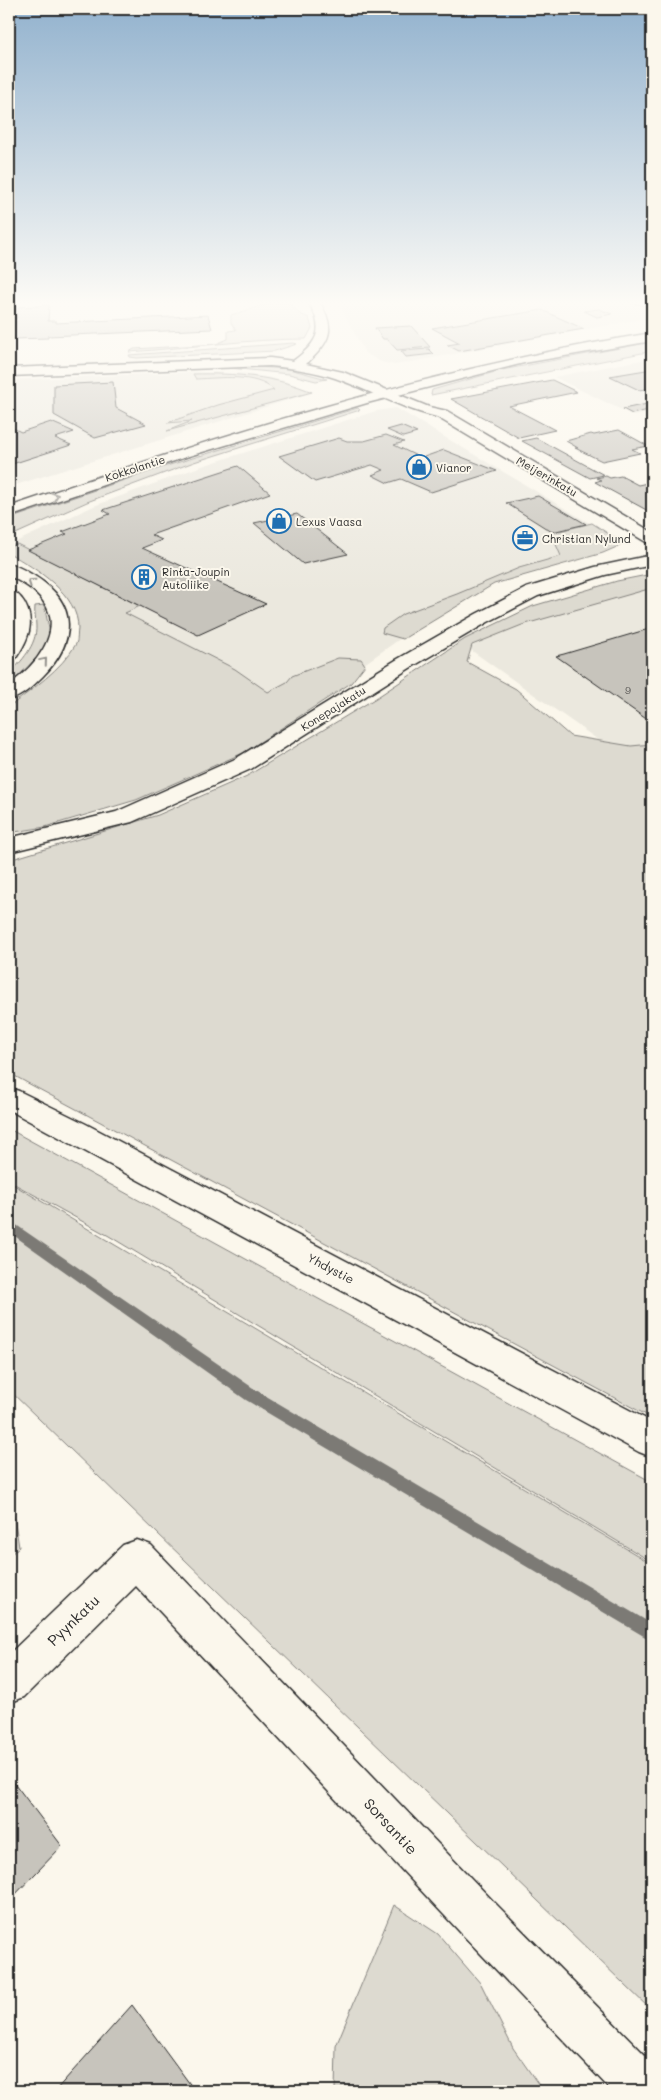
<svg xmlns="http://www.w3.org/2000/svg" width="661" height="2100" font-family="Mali,sans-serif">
<rect width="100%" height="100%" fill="#fbf7ec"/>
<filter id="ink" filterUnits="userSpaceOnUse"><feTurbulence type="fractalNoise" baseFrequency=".02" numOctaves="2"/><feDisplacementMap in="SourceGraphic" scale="10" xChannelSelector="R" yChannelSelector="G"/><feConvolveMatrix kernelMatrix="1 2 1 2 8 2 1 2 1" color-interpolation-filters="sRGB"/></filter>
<g filter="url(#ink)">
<g fill="#ebe8de">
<polygon points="337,300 608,300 652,308 652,317 395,365 381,362 365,353"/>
<polygon points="652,358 652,412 634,416 554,377"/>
<polygon points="193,372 244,373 282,380 314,392 9,487 9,380"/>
<polygon points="396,408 616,539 492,583 404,636 286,719 9,547 9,545 94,506 202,466 376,411"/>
<polygon points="652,582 652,778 468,648 541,612"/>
</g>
<g fill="#dddad0" stroke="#84827e">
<path d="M274,302H288L300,314L309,318L312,328L306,339C247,339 188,348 129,352L134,349L216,344L228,339V331L236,330L231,323V315Z"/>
<polygon points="652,342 652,351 431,395 432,390 502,370"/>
<polygon points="294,343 297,344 275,351 137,358 130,357 129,355"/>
<polygon points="225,365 289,369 327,379 316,381 289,374 220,367"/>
<path d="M193,374C234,373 275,376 312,392L167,431L192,421L167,423L218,405L274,390C254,373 221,378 196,379Z"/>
<polygon points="358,408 360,410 194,462 87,502 9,537 9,519 15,517 163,467"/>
<polygon points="592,523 621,542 619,546 603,553 494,584 403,639 382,633 383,628 403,614 457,594 519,568 561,556 551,533"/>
<path d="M17,544L140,606L125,613L235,669L268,692L287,682L292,676L338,658L361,659L365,665L351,683L243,753L136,800L45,827L9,833V707C32,689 61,670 76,644C78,640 77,634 78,629C79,594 36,569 9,553V547Z"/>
<polygon points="652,574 652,588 522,625 472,645 467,662 516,689 570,736 631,746 652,744 652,1418 9,1073 9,860 158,815 247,776 376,698 465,639 533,606 617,581"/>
<path d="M44,605L50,633L41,653L9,686V674C21,662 37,645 36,626C36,619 34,613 35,606Z"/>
<polygon points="9,1129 652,1482 652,1562 109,1236 9,1181"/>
<polygon points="9,1182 652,1564 652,2011 9,1390"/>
<polygon points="9,1485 19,1547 9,1556"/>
<polygon points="394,1905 438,1934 481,1984 513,2048 543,2091 335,2091 336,2046"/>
</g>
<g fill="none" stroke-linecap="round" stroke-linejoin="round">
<polygon fill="#7b7a75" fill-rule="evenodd" points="9,1220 256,1390 652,1624 652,1641 246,1400 9,1232"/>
</g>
<g fill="#c7c4bc" stroke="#2b2b2b">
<polygon points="49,305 48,321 56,321 56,323 208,315 212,329 48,336 48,338 14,339 15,337 9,337 9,325 15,325 16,322 9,322 9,318 17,318 18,307"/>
<polygon points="599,309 612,314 597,317 584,311"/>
<polygon points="542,310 584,329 459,351 447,345 460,343 432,328"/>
<polygon points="411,326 430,347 397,350 387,339 383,339 375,328"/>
<polygon points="429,349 434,354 406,357 401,351"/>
<polygon points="652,369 652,388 639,390 610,376"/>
<polygon points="552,380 577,392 509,406 555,430 519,438 451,399"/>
<polygon points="113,382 116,408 146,424 95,438 54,415 54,385"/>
<polygon points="652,403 652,409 632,414 623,409"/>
<polygon points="51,422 74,432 55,438 71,445 9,465 9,426 21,432"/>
<polygon points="401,426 417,433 403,437 387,430"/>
<polygon points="619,430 648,446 632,449 640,453 602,461 575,448 578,448 566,441 591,434 594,435"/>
<polygon points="386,435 404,442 394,445 421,458 444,450 497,471 431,492 401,479 388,483 372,475 384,470 372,465 315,482 279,456 339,438 347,441 364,441"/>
<polygon points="536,438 604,475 590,478 522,441"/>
<polygon points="238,466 270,493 151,535 162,540 142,548 266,604 198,635 28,550 67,534 62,532 110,514 103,510"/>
<polygon points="606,476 610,478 621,476 638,485 652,482 652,513 595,482 601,480 596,478"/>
<polygon points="538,496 586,524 552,532 506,503"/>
<polygon points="297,514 348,554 303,564 254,523"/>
<polygon points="652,628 652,723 556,656 564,654"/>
<polygon points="9,1776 62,1846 9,1901"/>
<polygon points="132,2005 195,2091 55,2091"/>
</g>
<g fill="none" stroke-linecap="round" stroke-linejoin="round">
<defs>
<polygon id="street" points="137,1540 151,1545 492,1900 652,2062 652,2091 612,2091 460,1932 136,1586 24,1697 9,1703 9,1654 123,1545"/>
<g id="secondary">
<path d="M307,300H318C337,328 331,342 306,364L343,372L429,407L447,411L652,532V544L646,542L437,417C402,409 369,390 335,378C314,371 292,368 270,366L9,376V368L270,358L293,361C320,341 325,328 307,300Z"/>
<polygon points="630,300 652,300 652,306 631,302"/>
<polygon points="652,555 652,565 605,575 538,596 488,622 410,668 251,769 132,822 9,852 9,838 116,812 235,759 396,660 476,614 526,588 595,567"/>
</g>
<g id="primary">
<path d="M652,333V341L524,363L367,403L189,456L9,517V507C219,435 432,368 652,333Z"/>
<path d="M9,564C19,566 28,572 36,577C79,604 76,643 43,676C33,686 22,697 9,700V685C33,668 66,632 43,601C35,589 21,582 9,576Z"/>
<polygon points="9,1088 19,1091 86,1124 652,1422 652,1457 639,1452 9,1110"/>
</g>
<path id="highway" d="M9,590C16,592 20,596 24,602C36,623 28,640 16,658L9,660V639L13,624L9,607Z"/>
</defs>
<use href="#street" stroke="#2b2b2b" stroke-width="3"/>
<use href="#secondary" stroke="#2b2b2b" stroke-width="3"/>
<use href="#primary" stroke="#2b2b2b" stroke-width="3"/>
<use href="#highway" stroke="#2b2b2b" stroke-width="3"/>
<use href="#street" fill="#fbf7ec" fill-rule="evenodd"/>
<use href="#secondary" fill="#fbf7ec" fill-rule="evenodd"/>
<use href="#primary" fill="#fbf7ec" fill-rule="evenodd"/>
<use href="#highway" fill="#fbf7ec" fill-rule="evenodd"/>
</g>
<defs><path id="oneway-chevron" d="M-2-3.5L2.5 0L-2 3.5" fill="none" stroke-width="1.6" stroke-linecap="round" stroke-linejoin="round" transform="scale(1.25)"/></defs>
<g stroke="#93918c">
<use href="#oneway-chevron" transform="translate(55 496) rotate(-19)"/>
<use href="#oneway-chevron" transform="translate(31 582) rotate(-146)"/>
<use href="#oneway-chevron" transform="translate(44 661) rotate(-50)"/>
</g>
</g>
<linearGradient id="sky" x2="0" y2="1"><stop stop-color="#92b2ce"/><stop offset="0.51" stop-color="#fdfbf6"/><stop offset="1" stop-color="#fdfbf6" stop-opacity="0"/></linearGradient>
<rect width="661" height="594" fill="url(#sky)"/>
<defs>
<symbol id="shop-ring" viewBox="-11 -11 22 22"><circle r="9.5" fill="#fbf7ec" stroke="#1f6fb2" stroke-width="1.5"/><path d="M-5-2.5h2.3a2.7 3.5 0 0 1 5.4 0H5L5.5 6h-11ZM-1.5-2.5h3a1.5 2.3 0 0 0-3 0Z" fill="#1f6fb2"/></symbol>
<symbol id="office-ring" viewBox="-11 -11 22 22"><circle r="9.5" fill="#fbf7ec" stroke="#1f6fb2" stroke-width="1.5"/><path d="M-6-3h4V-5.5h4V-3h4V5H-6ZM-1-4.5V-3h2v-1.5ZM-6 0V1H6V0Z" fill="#1f6fb2"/></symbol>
<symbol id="building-ring" viewBox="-11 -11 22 22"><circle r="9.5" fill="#fbf7ec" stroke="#1f6fb2" stroke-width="1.5"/><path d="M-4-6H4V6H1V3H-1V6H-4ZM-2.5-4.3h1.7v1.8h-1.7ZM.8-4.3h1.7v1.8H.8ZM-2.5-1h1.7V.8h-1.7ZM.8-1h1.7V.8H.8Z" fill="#1f6fb2"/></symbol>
</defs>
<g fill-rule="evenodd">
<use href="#shop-ring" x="405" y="453" width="28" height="28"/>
<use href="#shop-ring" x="265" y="507" width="28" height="28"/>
<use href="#office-ring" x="511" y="524" width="28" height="28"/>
<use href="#building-ring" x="130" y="563" width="28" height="28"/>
</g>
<g text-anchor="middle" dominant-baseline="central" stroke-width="4" stroke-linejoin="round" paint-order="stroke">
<g font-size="10" fill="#52514f">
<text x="628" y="690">9</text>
</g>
<g font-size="11" fill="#2b2b2b" stroke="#fbf7ec" text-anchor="start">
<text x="436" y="467">Vianor</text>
<text x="296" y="521">Lexus Vaasa</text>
<text x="542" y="538">Christian Nylund</text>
<text x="162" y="571">Rinta-Joupin<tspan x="162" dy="13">Autoliike</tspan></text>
</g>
<g font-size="11" fill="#2b2b2b" stroke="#fbf7ec">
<text transform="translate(135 468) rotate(-18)">Kokkolantie</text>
<text transform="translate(547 476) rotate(30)">Meijerinkatu</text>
<text transform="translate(333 708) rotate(-32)">Konepajakatu</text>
</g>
<g font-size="12" fill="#2b2b2b" stroke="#fbf7ec">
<text transform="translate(331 1268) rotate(28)">Yhdystie</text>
</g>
<g font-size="15" fill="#2b2b2b" stroke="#fbf7ec">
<text transform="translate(73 1620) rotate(-44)">Pyynkatu</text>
<text transform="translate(391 1826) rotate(47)">Sorsantie</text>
</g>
</g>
<rect width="661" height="2100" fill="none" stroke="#fbf7ec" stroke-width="30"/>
<rect x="15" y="15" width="631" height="2070" fill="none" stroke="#2b2b2b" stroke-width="2" filter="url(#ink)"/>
</svg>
